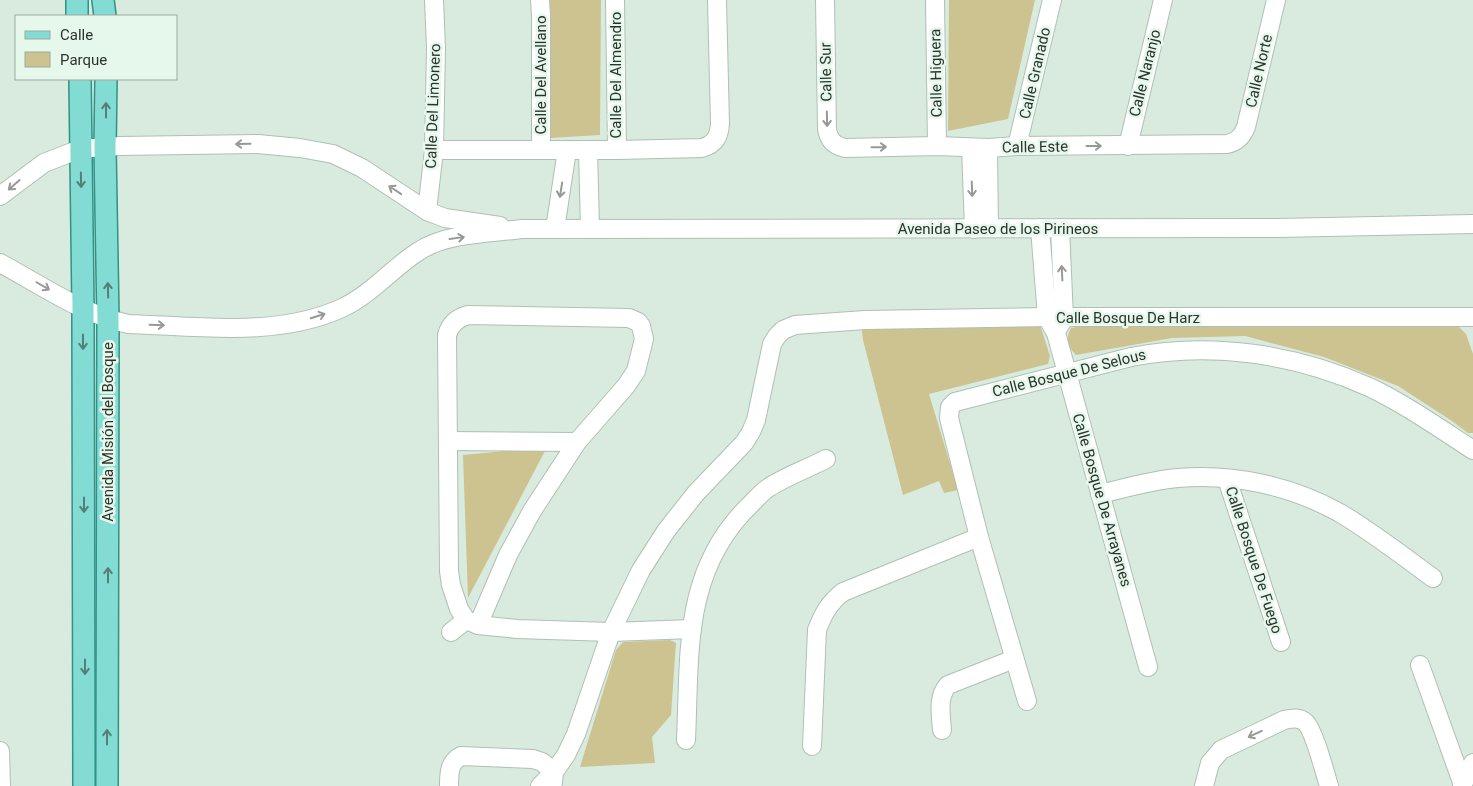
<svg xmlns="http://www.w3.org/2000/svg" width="1473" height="786" font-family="Roboto,sans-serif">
<rect width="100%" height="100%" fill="#d9ebde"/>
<g fill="#cdc390">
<polygon points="543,0 601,0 600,135 551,138 545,133"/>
<polygon points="949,0 1035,0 1008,119 948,131"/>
<path d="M1455,323L1466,334L1473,354V433H1468L1452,421L1398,386L1324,357L1245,336L1172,338L1076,355C1068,346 1065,339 1071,328L1082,326H1358Z"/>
<polygon points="861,324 1040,325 1050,356 1048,364 929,394 958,490 944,493 939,481 903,495 863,340"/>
<polygon points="547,447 468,598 463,455"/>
<polygon points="670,640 676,643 671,715 652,737 655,763 580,767 616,650 623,642"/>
</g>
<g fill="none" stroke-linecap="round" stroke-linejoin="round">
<defs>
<g id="minor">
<polyline points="540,0 541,15 541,150"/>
<polyline points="615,0 617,150"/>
<path d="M825,0L827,129C829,140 833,145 845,148L937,146L988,148L1017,146L1227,144C1237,142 1242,137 1246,127L1276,0"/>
<polyline points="935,0 937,146"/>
<polyline points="1017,146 1052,0"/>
<polyline points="1128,146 1163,0"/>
<polyline points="971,148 974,229"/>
<polyline points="988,148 989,228"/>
<path d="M434,150H617L702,148C715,144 719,137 720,124L717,0"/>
<polyline points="588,150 590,229"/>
<polyline points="0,196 44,163 80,149 120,146 258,144 300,148 333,154 362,168 427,211 445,218 500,226"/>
<polyline points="427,211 434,150 436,48 434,0"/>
<polyline points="1040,228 1047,317 1056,333 1148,667"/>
<polyline points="555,229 567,150"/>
<path d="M0,263C41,285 82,314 128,324C198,326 276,338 342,308C372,294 392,268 419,251C446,233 491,233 522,229L1279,228L1473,224"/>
<polyline points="1058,328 1064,318 1060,228"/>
<polyline points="448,441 577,442"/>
<polyline points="1227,479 1281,642"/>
<path d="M1100,494C1126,488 1152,480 1178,478C1233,473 1292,486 1340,513C1372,532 1403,556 1433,578"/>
<path d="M478,625L508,555L532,511L577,442L626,386L636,371L644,339L641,326L638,322L629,318L468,315C457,318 450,324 447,335L449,571L451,585L459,609L466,620L478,625L517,629L611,632L692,629"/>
<polyline points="451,632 466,620"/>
<polyline points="1420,665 1463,785"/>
<path d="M1027,701L979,537L949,418L950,407L955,402L1131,357C1211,341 1295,354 1369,387C1405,404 1439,428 1473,450"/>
<path d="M942,730C941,715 937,697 948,685L1014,659"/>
<path d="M686,740C690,653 682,569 752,503C757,498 762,492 768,488C784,477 809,468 826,459"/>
<path d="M812,746L817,630C823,614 829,603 843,592L979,537"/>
<polyline points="0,751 1,786"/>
<path d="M449,786C449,774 449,762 461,756L533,759L542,762L554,772L553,783"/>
<polyline points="540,786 554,772 566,755 576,734 611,632 641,570 666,531 696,493 744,443 751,432 756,420 772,344 777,336 783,330 795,325 865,320 1047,317 1473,317"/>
<path d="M1204,786L1210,763L1221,750L1284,720C1293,718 1300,717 1306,723C1314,731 1325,773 1329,786"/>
<polyline points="1462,786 1473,763"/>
</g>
<g id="major">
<polyline points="77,0 77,16"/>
<polyline points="103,0 105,16"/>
<polyline points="80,79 83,308 84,786"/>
<polyline points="106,79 105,147 108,320 107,786"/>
</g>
</defs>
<use href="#minor" stroke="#aec0b4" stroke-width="20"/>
<use href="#major" stroke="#2f9286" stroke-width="24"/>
<use href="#minor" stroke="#fff" stroke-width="18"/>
<use href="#major" stroke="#83dcd3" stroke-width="21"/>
</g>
<defs><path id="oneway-shaft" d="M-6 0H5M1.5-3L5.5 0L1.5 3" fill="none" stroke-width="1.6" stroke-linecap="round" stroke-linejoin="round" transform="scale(1.25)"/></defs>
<g stroke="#537f78">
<use href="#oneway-shaft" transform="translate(106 110) rotate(-90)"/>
<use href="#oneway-shaft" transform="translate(81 180) rotate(89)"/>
<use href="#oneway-shaft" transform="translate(108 290) rotate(-91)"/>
<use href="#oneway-shaft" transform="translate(83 342) rotate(90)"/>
<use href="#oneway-shaft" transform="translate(84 505) rotate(90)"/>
<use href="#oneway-shaft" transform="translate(108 575) rotate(-90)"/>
<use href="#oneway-shaft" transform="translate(85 667) rotate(90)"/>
<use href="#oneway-shaft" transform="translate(107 737) rotate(-90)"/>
</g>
<g stroke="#969996">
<use href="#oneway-shaft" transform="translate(827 119) rotate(89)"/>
<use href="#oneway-shaft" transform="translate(243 144) rotate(179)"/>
<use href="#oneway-shaft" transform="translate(1094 146)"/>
<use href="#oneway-shaft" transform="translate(879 147) rotate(-1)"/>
<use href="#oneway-shaft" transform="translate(14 185) rotate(139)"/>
<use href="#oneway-shaft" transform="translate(972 189) rotate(88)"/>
<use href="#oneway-shaft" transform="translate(395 190) rotate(-146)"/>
<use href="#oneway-shaft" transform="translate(561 190) rotate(99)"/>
<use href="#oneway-shaft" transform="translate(457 238) rotate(-8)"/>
<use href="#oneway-shaft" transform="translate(1062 273) rotate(-93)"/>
<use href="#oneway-shaft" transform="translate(43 286) rotate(30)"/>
<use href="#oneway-shaft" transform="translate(318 316) rotate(-18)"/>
<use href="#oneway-shaft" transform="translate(157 325) rotate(2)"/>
<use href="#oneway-shaft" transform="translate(1255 734) rotate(155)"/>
</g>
<g text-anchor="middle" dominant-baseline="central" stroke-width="5" stroke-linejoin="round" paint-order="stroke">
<g font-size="15" fill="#2c332e" stroke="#e6f8eb">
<text transform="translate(1259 71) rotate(-77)">Calle Norte</text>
<text transform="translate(826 72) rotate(-91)">Calle Sur</text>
<text transform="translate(936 73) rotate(-91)">Calle Higuera</text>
<text transform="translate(1035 73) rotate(-77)">Calle Granado</text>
<text transform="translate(1145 73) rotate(-76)">Calle Naranjo</text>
<text transform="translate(541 75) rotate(-90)">Calle Del Avellano</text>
<text transform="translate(616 75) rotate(-90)">Calle Del Almendro</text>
<text transform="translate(433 106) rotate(-88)">Calle Del Limonero</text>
<text transform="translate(1035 147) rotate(-1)">Calle Este</text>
<text x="998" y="229">Avenida Paseo de los Pirineos</text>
<text x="1128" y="318">Calle Bosque De Harz</text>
<text transform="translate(1069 373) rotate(-14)">Calle Bosque De Selous</text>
<text transform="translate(108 432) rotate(-90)">Avenida Misión del Bosque</text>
<text transform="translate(1102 500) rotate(74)">Calle Bosque De Arrayanes</text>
<text transform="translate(1254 560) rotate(72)">Calle Bosque De Fuego</text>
</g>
</g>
<rect x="15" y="15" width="162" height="65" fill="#e6f8eb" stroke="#9ca99f"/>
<rect x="25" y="31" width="25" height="8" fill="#83dcd3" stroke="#9ca99f"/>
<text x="60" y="40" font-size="15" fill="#2c332e">Calle</text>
<rect x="25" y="52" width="25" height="15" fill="#cdc390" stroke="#9ca99f"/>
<text x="60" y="65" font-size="15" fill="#2c332e">Parque</text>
</svg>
